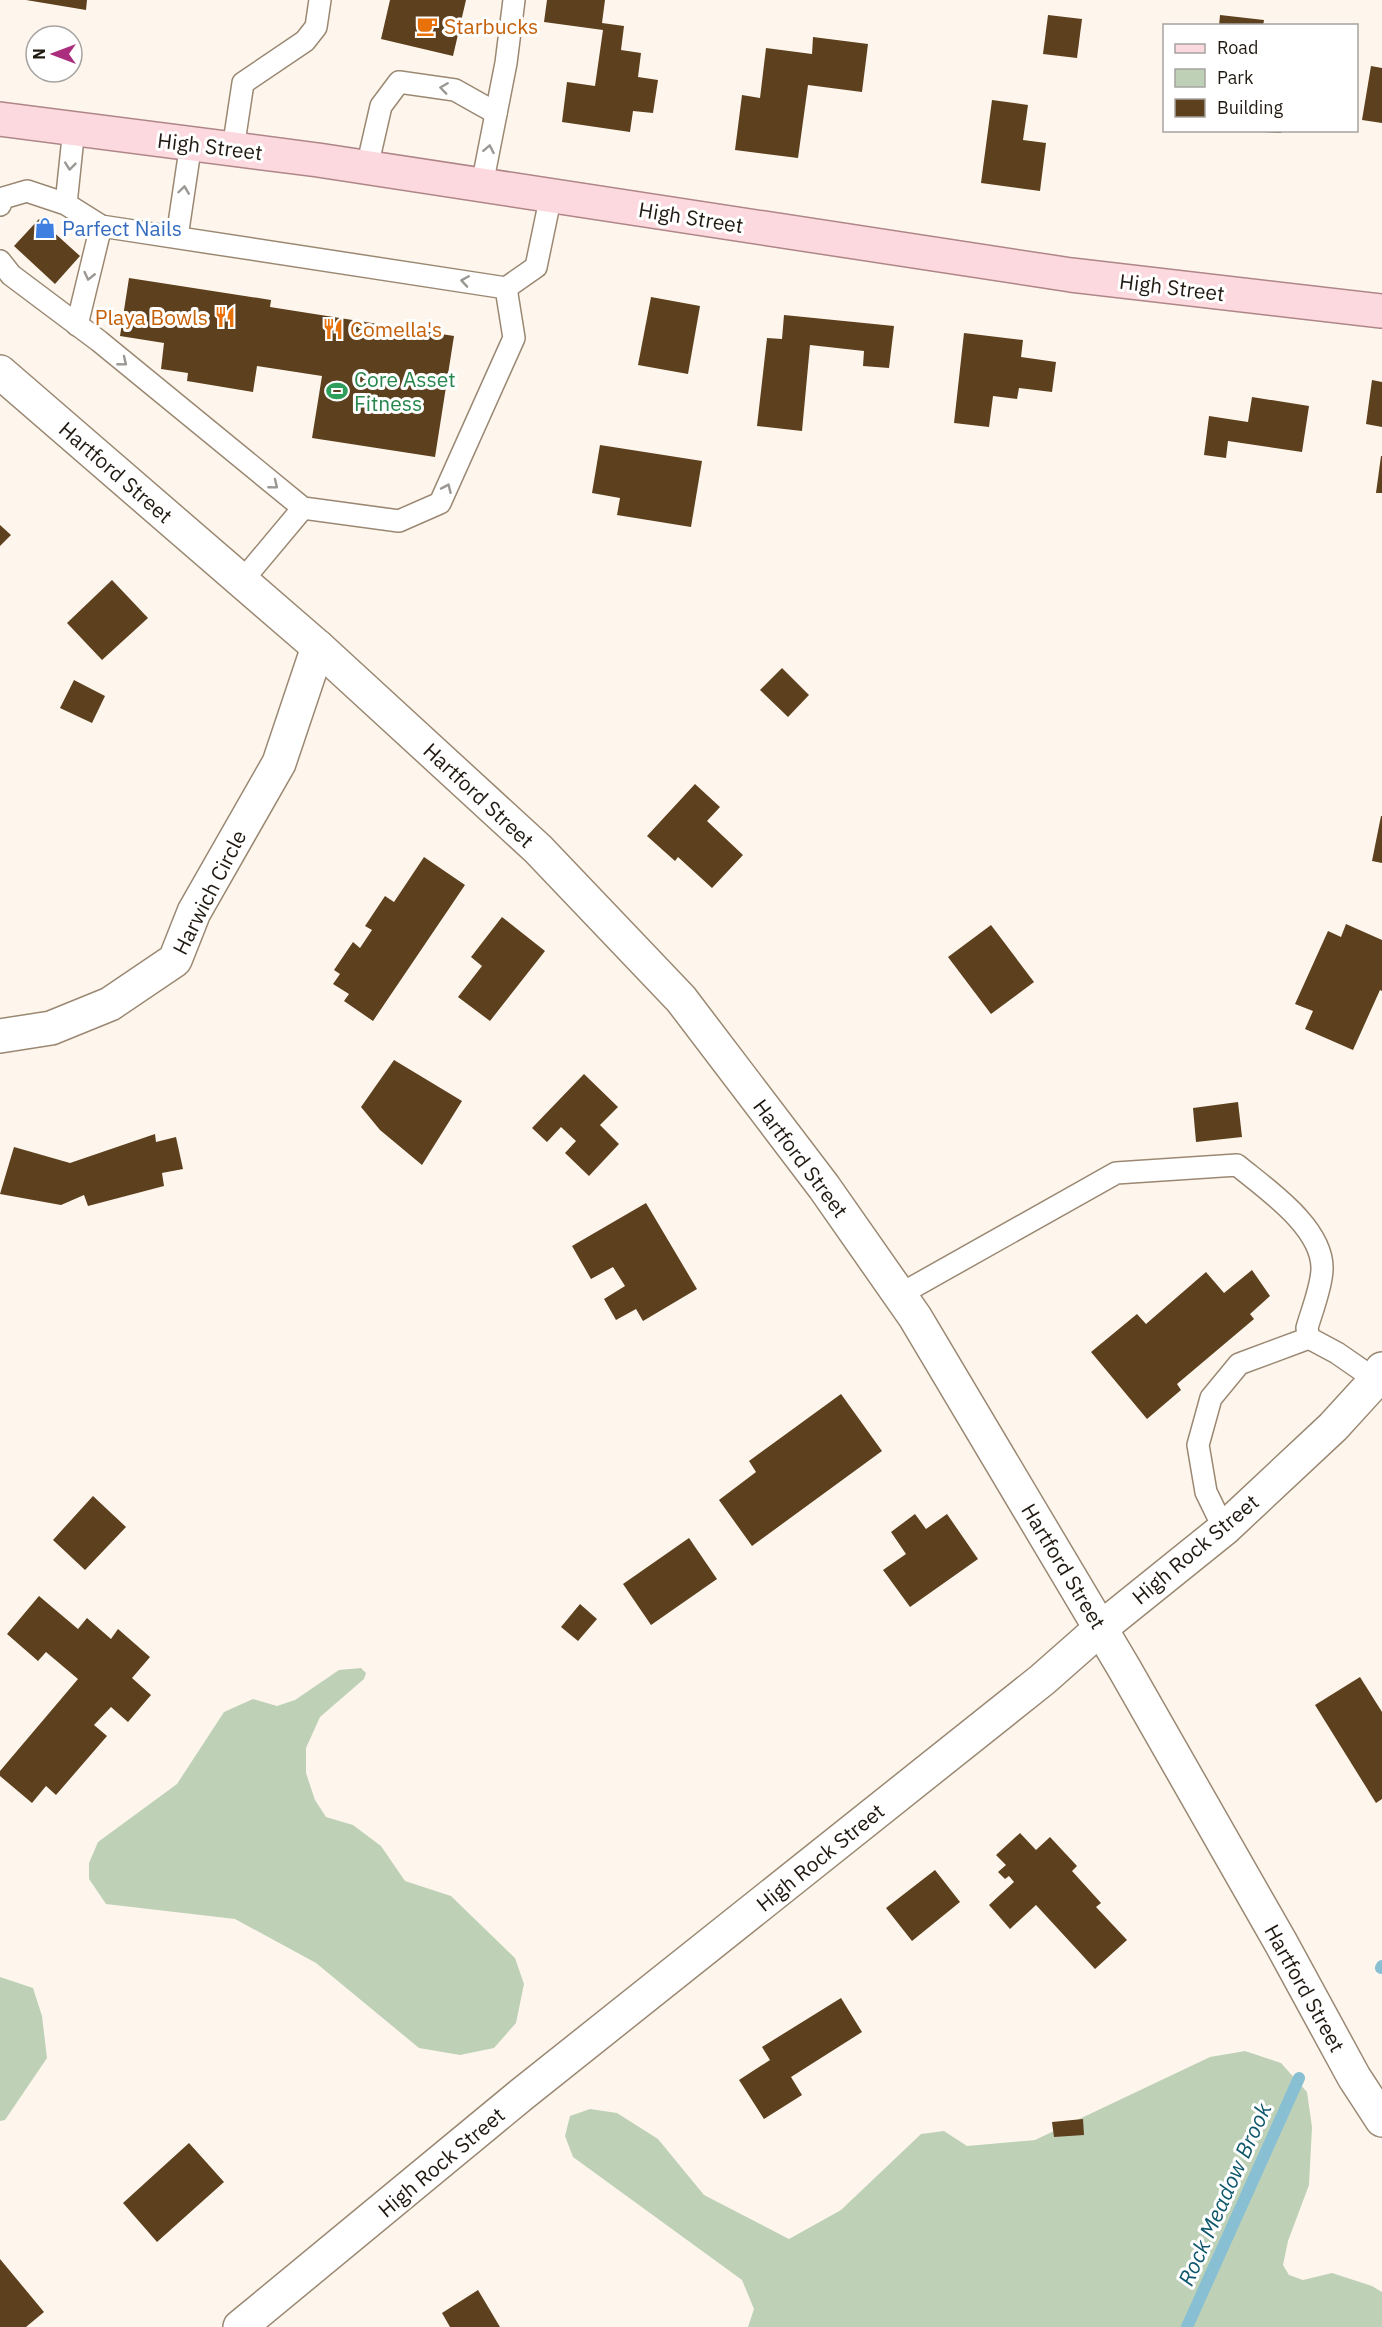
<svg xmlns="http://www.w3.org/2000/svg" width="1382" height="2327" font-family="'IBM Plex Sans',sans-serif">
<rect width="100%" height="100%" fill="#fef6ec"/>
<g fill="#bed1b7">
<polygon points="361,1668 366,1673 364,1679 320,1717 306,1748 306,1773 315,1800 326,1817 353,1825 381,1846 405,1881 451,1896 515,1958 524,1984 516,2023 494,2048 460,2055 419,2048 316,1963 235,1919 106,1904 89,1879 89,1863 98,1842 177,1784 224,1712 253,1699 277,1706 295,1700 339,1670"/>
<polygon points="0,1977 33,1988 42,2016 47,2058 5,2120 0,2121"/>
<polygon points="1245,2051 1281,2063 1307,2092 1312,2127 1309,2185 1288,2241 1283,2265 1289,2275 1303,2280 1332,2273 1372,2286 1382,2292 1382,2327 748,2327 754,2309 742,2280 573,2157 565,2136 570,2116 590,2109 617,2113 658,2139 704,2195 789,2239 841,2210 921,2134 944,2131 967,2146 1035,2140 1210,2057"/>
</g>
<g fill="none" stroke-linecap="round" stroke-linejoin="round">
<g stroke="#89bfd3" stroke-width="12">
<polyline points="1381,1968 1382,1966"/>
<polyline points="1187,2327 1299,2078"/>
</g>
</g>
<g fill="#5d401e">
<polygon points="26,0 87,0 86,10"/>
<polygon points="390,0 466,0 453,56 381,39"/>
<polygon points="547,0 605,0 602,23 624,26 621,50 641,53 638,77 658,80 653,113 633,111 630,132 562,122 567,82 595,86 603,30 544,22"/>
<polygon points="1048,15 1082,19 1077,58 1043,54"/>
<polygon points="1220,15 1264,20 1263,26 1219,26"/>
<polygon points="813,37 868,44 862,92 808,85 798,158 735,150 742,95 760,98 766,48 812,54"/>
<polygon points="1371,66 1382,68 1382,123 1362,120"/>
<polygon points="992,100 1028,105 1023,140 1046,143 1040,191 981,183"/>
<polygon points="1263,130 1282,130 1281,133 1263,132"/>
<polygon points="39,219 80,256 55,284 14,246"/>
<polygon points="129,278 271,300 270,307 454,336 435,457 312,438 322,376 257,366 253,392 187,381 188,373 161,369 164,343 120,336"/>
<polygon points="651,297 700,306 688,374 638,365"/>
<polygon points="784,315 894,326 889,368 863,366 864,351 810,345 802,431 757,426 767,338 782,339"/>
<polygon points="964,333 1023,340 1021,357 1056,362 1052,392 1019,388 1017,399 993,396 989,427 954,423"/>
<polygon points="1372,380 1382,382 1382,427 1366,424"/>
<polygon points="1252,397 1309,406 1302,452 1228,441 1226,458 1204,455 1209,416 1248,422"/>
<polygon points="600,445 702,461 691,527 617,515 620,498 592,493"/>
<polygon points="1381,456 1382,456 1382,493 1376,493"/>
<polygon points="0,525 11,535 0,546"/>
<polygon points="112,580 148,618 102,660 67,623"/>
<polygon points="782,668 809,695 788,717 760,690"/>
<polygon points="74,680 105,696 92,723 60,708"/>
<polygon points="695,784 720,807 707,821 743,855 712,888 678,857 675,861 647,836"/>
<polygon points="1381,816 1382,816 1382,863 1372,861"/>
<polygon points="424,857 465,885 373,1021 344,1001 349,994 333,984 340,974 334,970 353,942 360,948 372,930 365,926 385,896 394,902"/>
<polygon points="502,917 545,951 490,1021 458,997 482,966 471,957"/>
<polygon points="1346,924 1382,940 1382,991 1380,990 1353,1050 1305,1029 1313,1011 1295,1004 1328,931 1341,937"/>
<polygon points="991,925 1034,982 991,1014 948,957"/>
<polygon points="394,1060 462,1101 422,1165 380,1130 361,1107"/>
<polygon points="584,1074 618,1107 600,1125 619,1144 589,1176 565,1153 576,1141 561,1127 547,1142 532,1128"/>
<polygon points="1238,1102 1242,1137 1196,1142 1193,1108"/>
<polygon points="155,1134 156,1142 176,1137 183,1169 162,1173 164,1186 88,1206 84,1195 61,1205 0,1194 14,1147 70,1163"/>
<polygon points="646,1203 697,1289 643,1321 636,1309 616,1320 604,1299 625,1286 613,1267 591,1279 572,1246"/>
<polygon points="1252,1270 1270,1296 1250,1314 1254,1319 1177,1384 1181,1390 1147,1419 1091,1352 1137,1314 1146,1324 1206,1272 1224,1293"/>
<polygon points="841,1394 882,1451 752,1546 719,1500 756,1472 749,1461"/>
<polygon points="93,1496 126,1527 85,1570 53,1540"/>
<polygon points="915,1514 926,1529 947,1514 978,1559 910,1607 883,1570 906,1554 891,1532"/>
<polygon points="689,1538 717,1579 651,1625 623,1584"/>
<polygon points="39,1596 78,1629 87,1618 111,1639 118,1629 150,1657 132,1678 151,1695 128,1722 111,1707 94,1725 107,1736 56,1795 46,1786 32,1803 0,1776 0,1771 78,1679 46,1652 38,1661 7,1634"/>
<polygon points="580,1604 597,1619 578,1641 561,1627"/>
<polygon points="1360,1677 1382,1712 1382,1799 1376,1803 1315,1705"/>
<polygon points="1020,1833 1036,1850 1050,1837 1077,1866 1072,1871 1101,1903 1096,1907 1127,1940 1095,1969 1036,1905 1010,1929 989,1905 1014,1882 1009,1876 1005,1879 998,1872 1006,1865 996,1855"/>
<polygon points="935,1870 960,1902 912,1941 886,1908"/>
<polygon points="841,1998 862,2032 791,2077 802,2095 764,2119 739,2080 770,2060 762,2047"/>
<polygon points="1083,2119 1084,2135 1054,2137 1052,2122"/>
<polygon points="189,2143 224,2182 157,2242 123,2203"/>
<polygon points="0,2259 44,2312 26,2327 0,2327"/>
<polygon points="478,2290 500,2327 450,2327 442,2313"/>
</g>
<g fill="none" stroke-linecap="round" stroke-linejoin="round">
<defs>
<g id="service">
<polyline points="233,149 243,83 305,41 316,27 320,0"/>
<polyline points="367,167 381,106 399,82 455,90 496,113"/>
<polyline points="482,185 506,63 514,0"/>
<polyline points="66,204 74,128"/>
<polyline points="0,205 3,198 27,191 66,204 101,226 506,288 514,338 440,503 399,521 303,508 99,341 11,275 0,261"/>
<polyline points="177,237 191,143"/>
<polyline points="506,288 536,267 551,195"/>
<polyline points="77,325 101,226"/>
<polyline points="242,581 303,508"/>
<path d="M899,1295L1116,1173L1237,1165C1266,1189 1324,1228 1322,1270C1321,1289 1312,1310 1307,1328L1309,1338L1337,1353L1376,1380"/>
<polyline points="1224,1529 1206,1492 1198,1445 1211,1398 1239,1364 1309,1338"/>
</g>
<polyline id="minor" points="0,1036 51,1028 110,1004 175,960 194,912 279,763 318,647"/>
<g id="tertiary">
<polyline points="0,372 318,647 538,849 681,999 824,1187 915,1317 1124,1668 1281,1943 1354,2077 1382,2120"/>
<polyline points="240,2327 521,2095 1042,1680 1101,1628 1224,1529 1333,1427 1376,1380 1382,1369"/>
</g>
<polyline id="primary" points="0,119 318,160 1071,275 1382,311"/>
</defs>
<use href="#service" stroke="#9b8873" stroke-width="24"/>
<use href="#minor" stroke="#9b8873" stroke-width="36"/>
<use href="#tertiary" stroke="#9b8873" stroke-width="36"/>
<use href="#primary" stroke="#ae8688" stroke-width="36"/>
<use href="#service" stroke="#fff" stroke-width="21"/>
<use href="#minor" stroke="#fff" stroke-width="33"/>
<use href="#tertiary" stroke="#fff" stroke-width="33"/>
<use href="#primary" stroke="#fcd9de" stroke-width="33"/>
</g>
<defs><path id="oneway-chevron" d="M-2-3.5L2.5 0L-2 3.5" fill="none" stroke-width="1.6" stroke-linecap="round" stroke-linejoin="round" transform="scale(1.5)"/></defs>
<g stroke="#9b9894">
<use href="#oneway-chevron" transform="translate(444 88) rotate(-172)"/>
<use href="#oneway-chevron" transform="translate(489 149) rotate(-79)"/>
<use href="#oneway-chevron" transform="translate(70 166) rotate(96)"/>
<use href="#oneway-chevron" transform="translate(184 190) rotate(-82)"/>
<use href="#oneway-chevron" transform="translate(89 276) rotate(103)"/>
<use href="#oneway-chevron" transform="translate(465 281) rotate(-171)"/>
<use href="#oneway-chevron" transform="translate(123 362) rotate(39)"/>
<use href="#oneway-chevron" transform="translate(274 485) rotate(39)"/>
<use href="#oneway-chevron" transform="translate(447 488) rotate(-66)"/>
</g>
<defs>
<symbol id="cafe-bare" viewBox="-9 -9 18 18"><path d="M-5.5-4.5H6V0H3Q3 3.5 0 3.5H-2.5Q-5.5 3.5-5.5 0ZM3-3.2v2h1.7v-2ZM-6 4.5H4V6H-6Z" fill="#e8710a" stroke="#fff" stroke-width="2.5" paint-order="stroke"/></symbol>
<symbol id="shop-bare" viewBox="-9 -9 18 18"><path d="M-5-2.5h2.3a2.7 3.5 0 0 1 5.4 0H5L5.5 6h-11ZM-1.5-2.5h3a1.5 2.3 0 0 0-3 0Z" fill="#3f7fe0" stroke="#fff" stroke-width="2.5" paint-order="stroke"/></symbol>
<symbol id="restaurant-bare" viewBox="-9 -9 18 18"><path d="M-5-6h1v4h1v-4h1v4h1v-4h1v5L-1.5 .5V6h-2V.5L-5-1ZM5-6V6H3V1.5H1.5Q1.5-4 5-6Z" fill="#e8710a" stroke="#fff" stroke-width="2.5" paint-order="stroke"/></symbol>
<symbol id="stadium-bare" viewBox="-9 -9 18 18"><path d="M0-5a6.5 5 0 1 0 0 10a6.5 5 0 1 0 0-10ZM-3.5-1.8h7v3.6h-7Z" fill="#2e9e5b" stroke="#fff" stroke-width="2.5" paint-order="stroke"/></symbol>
</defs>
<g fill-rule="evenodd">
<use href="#cafe-bare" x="412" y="11" width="30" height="30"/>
<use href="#shop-bare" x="30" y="213" width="30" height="30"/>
<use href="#restaurant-bare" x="210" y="302" width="30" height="30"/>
<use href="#restaurant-bare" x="318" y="314" width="30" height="30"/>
<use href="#stadium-bare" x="322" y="376" width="30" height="30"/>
</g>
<g text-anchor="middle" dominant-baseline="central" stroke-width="6" stroke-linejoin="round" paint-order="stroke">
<g font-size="21" fill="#c56008" stroke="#fff" text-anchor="start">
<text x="444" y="26">Starbucks</text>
<text x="208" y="317" text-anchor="end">Playa Bowls</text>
<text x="350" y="329">Comella's</text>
</g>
<g font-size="21" fill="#211a12" stroke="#fff">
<text transform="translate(210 146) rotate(7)">High Street</text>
<text transform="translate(691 217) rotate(9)">High Street</text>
<text transform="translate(1172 287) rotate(7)">High Street</text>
<text transform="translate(116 472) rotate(41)">Hartford Street</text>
<text transform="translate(479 795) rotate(43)">Hartford Street</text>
<text transform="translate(209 892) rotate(-63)">Harwich Circle</text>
<text transform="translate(801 1158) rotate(53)">Hartford Street</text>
<text transform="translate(1195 1549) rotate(-40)">High Rock Street</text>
<text transform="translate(1064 1566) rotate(59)">Hartford Street</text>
<text transform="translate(820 1857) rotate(-39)">High Rock Street</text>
<text transform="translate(1305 1988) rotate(61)">Hartford Street</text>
<text transform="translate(441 2162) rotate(-40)">High Rock Street</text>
</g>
<g font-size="21" fill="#366cbe" stroke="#fff" text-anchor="start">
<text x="62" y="228">Parfect Nails</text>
</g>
<g font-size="21" fill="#27864d" stroke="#fff" text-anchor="start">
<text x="354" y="379">Core Asset<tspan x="354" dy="24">Fitness</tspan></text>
</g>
<g font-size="22" font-style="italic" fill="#0e576c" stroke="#fff">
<text transform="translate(1224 2194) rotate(-66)">Rock Meadow Brook</text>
</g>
</g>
<rect x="1163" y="24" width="195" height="108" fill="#ffffff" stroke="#a6a3a0" stroke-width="1.5"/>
<rect x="1175" y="44" width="30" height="9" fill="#fcd9de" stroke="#a6a3a0" stroke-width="1.5"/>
<text x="1217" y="54" font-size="18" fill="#211a12">Road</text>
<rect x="1175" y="69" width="30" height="18" fill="#bed1b7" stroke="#a6a3a0" stroke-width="1.5"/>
<text x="1217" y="84" font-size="18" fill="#211a12">Park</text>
<rect x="1175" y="99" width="30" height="18" fill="#5d401e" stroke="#a6a3a0" stroke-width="1.5"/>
<text x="1217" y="114" font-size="18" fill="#211a12">Building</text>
<g transform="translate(54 54) rotate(270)"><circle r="28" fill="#ffffff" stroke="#a6a3a0" stroke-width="1.5"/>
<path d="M0-4.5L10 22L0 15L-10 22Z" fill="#ab2d7d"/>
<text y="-9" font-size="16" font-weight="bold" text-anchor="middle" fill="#211a12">N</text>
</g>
</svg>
